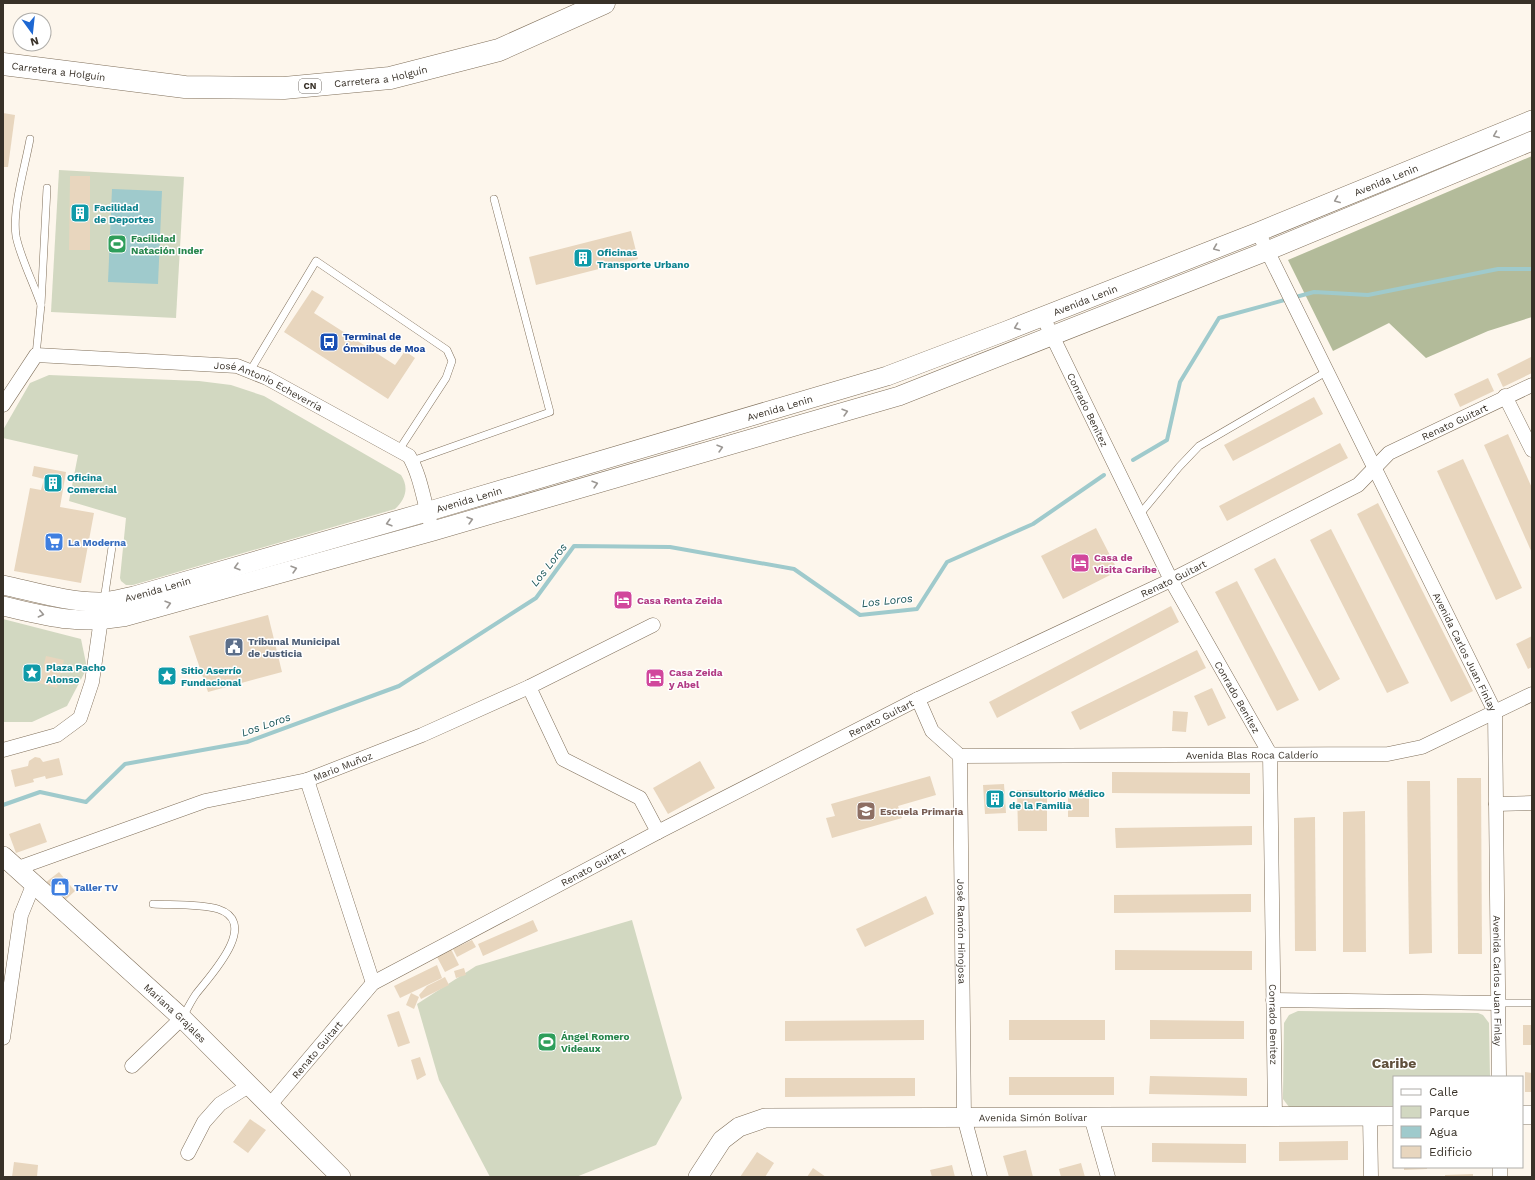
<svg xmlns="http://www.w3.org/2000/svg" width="1535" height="1180" font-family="'Work Sans',sans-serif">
<rect width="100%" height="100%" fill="#fdf6ec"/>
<g fill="#d2d8c1">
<polygon points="59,170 184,177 176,318 51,312"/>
<path d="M49,375L199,381L231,385L264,396L401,475C409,487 406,499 395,509L133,585H126L121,581L120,578L126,518L69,501L78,455L3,438V430L30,383Z"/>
<polygon points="3,619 81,639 87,668 67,706 32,722 3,722"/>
<polygon points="632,920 682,1098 656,1145 576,1177 490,1177 439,1080 417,1004 476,966"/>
<polygon points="1298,1011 1478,1013 1483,1015 1489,1023 1490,1077 1394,1077 1394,1109 1289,1107 1283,1099 1283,1094 1284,1023 1289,1015"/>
</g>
<polygon fill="#b3bb9a" points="1532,156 1532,317 1488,331 1426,358 1389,323 1333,351 1288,260"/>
<polygon fill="#9fcacc" points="112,189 162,191 158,284 108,282"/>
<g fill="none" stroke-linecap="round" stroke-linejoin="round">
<g stroke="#9fcacc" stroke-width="4">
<polyline points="1133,460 1167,440 1180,382 1219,318 1314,292 1368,295 1498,269 1532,269"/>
<polyline points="3,805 40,792 86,802 125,764 247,742 399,686 536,598 574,546 670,547 794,569 860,615 917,609 947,562 1033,524 1104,475"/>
</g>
</g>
<g fill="#e8d6be">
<polygon points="3,113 15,115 8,167 3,167"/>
<polygon points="70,176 90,176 90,250 69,250"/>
<polygon points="631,231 638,259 536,285 529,257"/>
<polygon points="312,290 324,297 314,313 395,365 405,351 415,358 388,399 284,332"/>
<polygon points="1531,357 1532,373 1503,387 1497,374"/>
<polygon points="1488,378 1494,391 1460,407 1454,394"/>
<polygon points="1314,397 1323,414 1233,461 1224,445"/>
<polygon points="1508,434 1532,488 1532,553 1484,445"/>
<polygon points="1340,443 1348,458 1227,521 1219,506"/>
<polygon points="1463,459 1522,588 1496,600 1437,471"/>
<polygon points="34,466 66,472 60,507 94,513 81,583 14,571 30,488 41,490 44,479 32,476"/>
<polygon points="1378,503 1473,691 1451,702 1357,514"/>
<polygon points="1096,528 1118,571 1063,599 1041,556"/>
<polygon points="1331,529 1409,683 1387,693 1310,540"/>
<polygon points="1275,558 1340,679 1319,691 1254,569"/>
<polygon points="1237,581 1299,700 1277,711 1215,592"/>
<polygon points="1171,606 1179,622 997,718 989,702"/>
<polygon points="268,615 282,672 208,692 189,636"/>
<polygon points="1532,636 1532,667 1528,669 1516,644"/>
<polygon points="1197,650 1206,668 1080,730 1071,712"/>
<polygon points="46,656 64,660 57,688 39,683"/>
<polygon points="1212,688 1226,718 1208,726 1194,696"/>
<polygon points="1173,711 1188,712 1186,732 1172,731"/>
<polygon points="35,757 40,758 43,762 59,758 63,775 46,779 45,776 33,779 34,782 15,787 11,770 28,766 29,761"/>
<polygon points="700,761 715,788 668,814 653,788"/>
<polygon points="1112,772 1250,773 1250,794 1112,793"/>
<polygon points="930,776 936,795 898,806 902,818 832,838 826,818 835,816 831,804"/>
<polygon points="1457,778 1481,778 1482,954 1458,954"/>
<polygon points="1407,781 1430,781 1432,953 1409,954"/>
<polygon points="1004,784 1006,813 985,814 983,785"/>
<polygon points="1017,790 1047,790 1047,831 1018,831"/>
<rect x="1068" y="790" width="21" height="27"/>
<polygon points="1365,811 1366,952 1343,952 1343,812"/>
<polygon points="1315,817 1316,951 1295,951 1294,818"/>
<polygon points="40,823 47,842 16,853 9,834"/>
<polygon points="1252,826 1252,845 1116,848 1115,828"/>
<polygon points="59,872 75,891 62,903 45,883"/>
<polygon points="1251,894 1251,912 1114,913 1114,895"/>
<polygon points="926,896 934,914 865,947 856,929"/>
<polygon points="533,920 538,931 483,956 478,944"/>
<polygon points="472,940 476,947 457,957 453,949"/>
<polygon points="451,949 459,965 445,972 437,957"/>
<polygon points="1115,950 1252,951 1252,970 1115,970"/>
<polygon points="437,965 442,978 400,998 394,986"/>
<polygon points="464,968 466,975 456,978 454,971"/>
<polygon points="445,977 449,985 421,999 419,995 427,986"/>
<polygon points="411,993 419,997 414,1009 406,1005"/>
<polygon points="399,1011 410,1043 398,1047 387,1015"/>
<polygon points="924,1020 924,1040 785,1041 785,1021"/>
<rect x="1009" y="1020" width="96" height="20"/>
<polygon points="1150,1020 1244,1021 1244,1039 1150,1039"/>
<rect x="1523" y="1025" width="9" height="20"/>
<polygon points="420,1057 426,1075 417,1080 411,1060"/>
<polygon points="1525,1072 1532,1073 1532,1092 1525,1092"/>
<polygon points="1150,1076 1247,1078 1247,1096 1149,1094"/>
<rect x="1009" y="1077" width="105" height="18"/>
<polygon points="785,1078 915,1078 915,1096 785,1097"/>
<polygon points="250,1119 266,1130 248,1153 233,1142"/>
<polygon points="1348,1141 1348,1160 1279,1161 1279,1142"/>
<polygon points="1152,1143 1246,1144 1246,1163 1152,1162"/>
<polygon points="1026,1150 1033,1177 1009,1177 1003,1156"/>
<polygon points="757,1152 774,1163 765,1177 740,1177"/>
<polygon points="14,1162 38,1165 37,1177 12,1177"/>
<polygon points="1081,1163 1085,1177 1061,1177 1059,1169"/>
<polygon points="952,1165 955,1177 932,1177 930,1170"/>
<polygon points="1404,1167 1427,1167 1427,1169 1404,1170"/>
<polygon points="813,1168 826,1177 807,1177"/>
<polygon points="1473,1174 1473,1177 1445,1177 1445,1175"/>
</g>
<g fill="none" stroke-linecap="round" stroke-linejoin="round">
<defs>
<g id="lane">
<path d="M30,139C25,167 12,209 16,236C20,257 34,284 41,305"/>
<polyline points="36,355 41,305 47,188"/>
<polyline points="250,371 316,261 447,350 452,361 446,378 399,450"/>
<polyline points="412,461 550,412 494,199"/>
<polyline points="1140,514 1179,467 1199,446 1326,372"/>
<polyline points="104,600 112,547"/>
<path d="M153,904C171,905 202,904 218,909C261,923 209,977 196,994C191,1001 187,1010 182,1018"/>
<polyline points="1498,1003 1532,1003"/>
</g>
<g id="street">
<path id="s1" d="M1258,232L1495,712L1499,1077"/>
<path id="s2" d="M1043,317L1171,580L1270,754L1275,1116"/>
<polyline points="1505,396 1532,450"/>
<path id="s3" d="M3,405L36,355L237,366L267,378L409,456C422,478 424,506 433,531"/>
<polyline points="529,687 563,759 640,798 658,832"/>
<path id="s4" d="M918,699L932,731L960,756L964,1117L980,1177"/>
<polyline points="3,750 57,735 80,718 92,682 102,612"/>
<path id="s5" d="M960,756L1388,754L1422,747L1532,694"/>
<polyline points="307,780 373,983"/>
<polyline points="1496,804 1532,803"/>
<path id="s6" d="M18,868L205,801L307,780L422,735L529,687L653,625"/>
<polyline points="1273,1000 1498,1003"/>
<polyline points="3,1038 21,915 34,883"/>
<polyline points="132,1066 182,1018"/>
<path id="s7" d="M269,1106L373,983L658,832L918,699L1171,580L1358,485L1389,453L1532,385"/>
<polyline points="1370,1116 1371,1177"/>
<polyline points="1091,1117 1108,1177"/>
<polyline points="188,1153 204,1122 220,1104 250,1085"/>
<polyline points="1500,1167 1500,1177"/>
</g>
<g id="secondary">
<path id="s8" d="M3,585C35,592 70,603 103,602C113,601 124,598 134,596L426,512L887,376L1006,331L1258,232L1532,120"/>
<path d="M3,606C47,616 77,625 123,617L433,531L899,396L1267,251L1532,141"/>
<path id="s9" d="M3,856L182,1018L341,1177"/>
<polyline points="1522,1115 1532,1115"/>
<path id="s10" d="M698,1177L722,1140L739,1127L765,1118L1394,1116"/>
</g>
<g id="primary">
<path id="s11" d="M3,64L185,87L284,88L390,78L499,50L604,3"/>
</g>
</defs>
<use href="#lane" stroke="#80705b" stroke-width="8"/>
<use href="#street" stroke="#80705b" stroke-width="15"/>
<use href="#secondary" stroke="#80705b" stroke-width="20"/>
<use href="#primary" stroke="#80705b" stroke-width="23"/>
<use href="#lane" stroke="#fff" stroke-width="7"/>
<use href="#street" stroke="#fff" stroke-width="14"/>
<use href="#secondary" stroke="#fff" stroke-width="19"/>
<use href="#primary" stroke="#fff" stroke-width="22"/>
</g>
<defs><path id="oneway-chevron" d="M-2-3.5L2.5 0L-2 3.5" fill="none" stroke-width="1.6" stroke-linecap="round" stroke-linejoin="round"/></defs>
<g stroke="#9c9894">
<use href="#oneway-chevron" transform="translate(1496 135) rotate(158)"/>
<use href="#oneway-chevron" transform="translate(1337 200) rotate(158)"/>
<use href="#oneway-chevron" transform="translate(1216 248) rotate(158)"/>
<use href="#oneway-chevron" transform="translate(1017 327) rotate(159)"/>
<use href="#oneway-chevron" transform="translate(845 412) rotate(-16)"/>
<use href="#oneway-chevron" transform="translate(720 448) rotate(-16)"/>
<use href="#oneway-chevron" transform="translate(595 484) rotate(-16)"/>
<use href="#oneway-chevron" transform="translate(470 520) rotate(-16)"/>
<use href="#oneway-chevron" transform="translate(389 523) rotate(164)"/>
<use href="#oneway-chevron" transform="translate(237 567) rotate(164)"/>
<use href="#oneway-chevron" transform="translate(294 569) rotate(-16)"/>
<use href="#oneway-chevron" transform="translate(168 604) rotate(-16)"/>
<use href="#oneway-chevron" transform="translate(41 614) rotate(12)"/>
</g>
<defs>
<symbol id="building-square" viewBox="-11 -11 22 22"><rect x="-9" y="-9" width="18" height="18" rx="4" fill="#0f9aa8" stroke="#fff"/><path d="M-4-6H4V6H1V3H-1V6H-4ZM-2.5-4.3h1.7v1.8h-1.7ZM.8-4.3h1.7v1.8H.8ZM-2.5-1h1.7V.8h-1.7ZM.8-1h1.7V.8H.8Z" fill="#fff"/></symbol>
<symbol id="stadium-square" viewBox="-11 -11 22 22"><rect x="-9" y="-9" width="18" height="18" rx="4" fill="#2e9e5b" stroke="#fff"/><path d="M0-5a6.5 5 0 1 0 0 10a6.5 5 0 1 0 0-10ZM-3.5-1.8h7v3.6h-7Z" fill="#fff"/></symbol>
<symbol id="bus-square" viewBox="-11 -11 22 22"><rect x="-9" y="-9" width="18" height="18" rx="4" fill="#1a4fb4" stroke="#fff"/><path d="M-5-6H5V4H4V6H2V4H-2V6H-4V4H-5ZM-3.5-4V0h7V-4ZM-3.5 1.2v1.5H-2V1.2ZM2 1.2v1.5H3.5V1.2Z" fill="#fff"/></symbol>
<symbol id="supermarket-square" viewBox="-11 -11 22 22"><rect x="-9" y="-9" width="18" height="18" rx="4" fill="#3f7fe0" stroke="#fff"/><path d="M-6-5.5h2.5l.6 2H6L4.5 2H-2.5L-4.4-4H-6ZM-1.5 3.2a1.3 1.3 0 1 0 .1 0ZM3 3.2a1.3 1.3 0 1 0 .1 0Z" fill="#fff"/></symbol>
<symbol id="hotel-square" viewBox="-11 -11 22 22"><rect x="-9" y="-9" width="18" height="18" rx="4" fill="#d1479c" stroke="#fff"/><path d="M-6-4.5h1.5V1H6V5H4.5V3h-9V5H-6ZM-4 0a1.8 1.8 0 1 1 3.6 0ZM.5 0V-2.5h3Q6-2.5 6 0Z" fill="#fff"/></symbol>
<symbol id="civic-square" viewBox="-11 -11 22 22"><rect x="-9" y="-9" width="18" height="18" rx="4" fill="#5c6f8a" stroke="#fff"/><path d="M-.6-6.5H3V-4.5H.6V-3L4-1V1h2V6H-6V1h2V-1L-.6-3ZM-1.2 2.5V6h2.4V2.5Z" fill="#fff"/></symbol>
<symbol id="sight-square" viewBox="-11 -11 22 22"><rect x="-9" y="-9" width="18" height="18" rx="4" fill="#0f9aa8" stroke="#fff"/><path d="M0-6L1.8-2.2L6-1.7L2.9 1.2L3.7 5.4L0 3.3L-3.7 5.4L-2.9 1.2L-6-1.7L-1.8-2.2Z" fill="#fff"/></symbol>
<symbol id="school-square" viewBox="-11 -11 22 22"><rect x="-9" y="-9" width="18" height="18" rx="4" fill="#8d6e63" stroke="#fff"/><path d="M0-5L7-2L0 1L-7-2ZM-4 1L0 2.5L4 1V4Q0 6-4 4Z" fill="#fff"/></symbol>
<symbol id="shop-square" viewBox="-11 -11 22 22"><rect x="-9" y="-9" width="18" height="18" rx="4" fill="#3f7fe0" stroke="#fff"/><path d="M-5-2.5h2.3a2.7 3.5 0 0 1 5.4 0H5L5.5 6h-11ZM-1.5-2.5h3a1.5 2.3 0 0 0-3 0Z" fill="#fff"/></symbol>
</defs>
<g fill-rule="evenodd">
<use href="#building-square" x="69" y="202" width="22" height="22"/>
<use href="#stadium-square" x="106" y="233" width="22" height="22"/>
<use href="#building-square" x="572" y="247" width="22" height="22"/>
<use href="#bus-square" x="318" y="331" width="22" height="22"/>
<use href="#building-square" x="42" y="472" width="22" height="22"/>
<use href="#supermarket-square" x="43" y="531" width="22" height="22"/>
<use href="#hotel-square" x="1069" y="552" width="22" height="22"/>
<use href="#hotel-square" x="612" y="589" width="22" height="22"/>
<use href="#civic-square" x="223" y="636" width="22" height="22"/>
<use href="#sight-square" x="21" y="662" width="22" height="22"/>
<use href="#sight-square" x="156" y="665" width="22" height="22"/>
<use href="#hotel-square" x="644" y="667" width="22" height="22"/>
<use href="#building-square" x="984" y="788" width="22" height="22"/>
<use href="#school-square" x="855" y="800" width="22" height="22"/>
<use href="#shop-square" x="49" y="876" width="22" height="22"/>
<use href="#stadium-square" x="536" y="1031" width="22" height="22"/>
</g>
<g text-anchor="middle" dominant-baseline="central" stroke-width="3" stroke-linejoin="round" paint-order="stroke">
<rect fill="#fff" stroke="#746f68" stroke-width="1" x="299" y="79" width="22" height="14" rx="3"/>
<g font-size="9" font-weight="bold" fill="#383128">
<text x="310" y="86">CN</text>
</g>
<g font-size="10" fill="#383128" stroke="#fff">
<text stroke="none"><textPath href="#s11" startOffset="56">Carretera a Holguín</textPath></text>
<text stroke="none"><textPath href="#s11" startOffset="380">Carretera a Holguín</textPath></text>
<text stroke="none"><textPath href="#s8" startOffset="1454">Avenida Lenin</textPath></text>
<text stroke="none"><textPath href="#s8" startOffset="1130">Avenida Lenin</textPath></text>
<text stroke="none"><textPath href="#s3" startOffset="297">José Antonio Echeverría</textPath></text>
<text stroke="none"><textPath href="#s8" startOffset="806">Avenida Lenin</textPath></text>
<text stroke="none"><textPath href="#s2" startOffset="103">Conrado Benítez</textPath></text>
<text stroke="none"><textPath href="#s7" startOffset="1382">Renato Guitart</textPath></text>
<text stroke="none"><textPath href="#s8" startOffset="482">Avenida Lenin</textPath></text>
<text stroke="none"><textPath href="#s7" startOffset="1058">Renato Guitart</textPath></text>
<text stroke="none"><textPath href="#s8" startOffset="158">Avenida Lenin</textPath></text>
<text stroke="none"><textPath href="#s1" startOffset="468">Avenida Carlos Juan Finlay</textPath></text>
<text stroke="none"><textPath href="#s2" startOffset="427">Conrado Benítez</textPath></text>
<text stroke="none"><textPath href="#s7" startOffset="734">Renato Guitart</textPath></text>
<text stroke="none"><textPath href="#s5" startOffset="292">Avenida Blas Roca Calderío</textPath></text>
<text stroke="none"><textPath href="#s6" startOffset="341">Mario Muñoz</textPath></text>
<text stroke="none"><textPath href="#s7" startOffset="410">Renato Guitart</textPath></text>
<text stroke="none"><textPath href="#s4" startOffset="248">José Ramón Hinojosa</textPath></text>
<text stroke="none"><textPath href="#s1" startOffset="804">Avenida Carlos Juan Finlay</textPath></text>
<text stroke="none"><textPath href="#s9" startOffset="233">Mariana Grajales</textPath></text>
<text stroke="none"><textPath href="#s2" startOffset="763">Conrado Benítez</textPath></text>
<text stroke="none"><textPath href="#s7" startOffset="74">Renato Guitart</textPath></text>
<text stroke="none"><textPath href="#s10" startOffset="361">Avenida Simón Bolívar</textPath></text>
</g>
<g font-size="10" font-weight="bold" fill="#0d838f" stroke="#fff" text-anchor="start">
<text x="94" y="207">Facilidad<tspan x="94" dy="12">de Deportes</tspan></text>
<text x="597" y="252">Oficinas<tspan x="597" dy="12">Transporte Urbano</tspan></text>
<text x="67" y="477">Oficina<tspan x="67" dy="12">Comercial</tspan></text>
<text x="46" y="667">Plaza Pacho<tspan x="46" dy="12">Alonso</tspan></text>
<text x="181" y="670">Sitio Aserrío<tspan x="181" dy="12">Fundacional</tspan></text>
<text x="1009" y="793">Consultorio Médico<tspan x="1009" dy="12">de la Familia</tspan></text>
</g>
<g font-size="10" font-weight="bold" fill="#27864d" stroke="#fff" text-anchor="start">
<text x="131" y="238">Facilidad<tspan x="131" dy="12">Natación Inder</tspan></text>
<text x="561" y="1036">Ángel Romero<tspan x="561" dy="12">Videaux</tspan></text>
</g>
<g font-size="10" font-weight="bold" fill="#164399" stroke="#fff" text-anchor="start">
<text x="343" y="336">Terminal de<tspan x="343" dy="12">Ómnibus de Moa</tspan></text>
</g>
<g font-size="10" font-weight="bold" fill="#366cbe" stroke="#fff" text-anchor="start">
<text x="68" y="542">La Moderna</text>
<text x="74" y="887">Taller TV</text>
</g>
<g font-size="10" font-weight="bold" fill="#b23c85" stroke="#fff" text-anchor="start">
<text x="1094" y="557">Casa de<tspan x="1094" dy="12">Visita Caribe</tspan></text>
<text x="637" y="600">Casa Renta Zeida</text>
<text x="669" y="672">Casa Zeida<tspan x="669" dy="12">y Abel</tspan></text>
</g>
<g font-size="10" font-weight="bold" fill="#4e5e75" stroke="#fff" text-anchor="start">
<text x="248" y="641">Tribunal Municipal<tspan x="248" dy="12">de Justicia</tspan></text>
</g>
<g font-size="10" font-weight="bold" fill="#785e54" stroke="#fff" text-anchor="start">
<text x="880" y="811">Escuela Primaria</text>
</g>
<g font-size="11" font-style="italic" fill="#145154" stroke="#fff">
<text transform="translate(549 565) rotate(-52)">Los Loros</text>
<text transform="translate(887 601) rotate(-6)">Los Loros</text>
<text transform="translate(266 725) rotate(-19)">Los Loros</text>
</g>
<g font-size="14" font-weight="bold" fill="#60503c" stroke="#fff">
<text x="1394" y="1063">Caribe</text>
</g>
</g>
<rect width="1535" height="1180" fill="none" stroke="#383128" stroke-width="8"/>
<rect x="1393" y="1076" width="130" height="92" fill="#ffffff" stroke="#afada9"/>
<rect x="1401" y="1089" width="20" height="6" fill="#ffffff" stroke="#afada9"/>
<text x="1429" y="1096" font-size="12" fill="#383128">Calle</text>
<rect x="1401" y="1106" width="20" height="12" fill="#d2d8c1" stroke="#afada9"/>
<text x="1429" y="1116" font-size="12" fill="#383128">Parque</text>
<rect x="1401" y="1126" width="20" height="12" fill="#9fcacc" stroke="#afada9"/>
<text x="1429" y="1136" font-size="12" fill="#383128">Agua</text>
<rect x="1401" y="1146" width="20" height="12" fill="#e8d6be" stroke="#afada9"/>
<text x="1429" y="1156" font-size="12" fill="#383128">Edificio</text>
<g transform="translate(32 32) rotate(165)"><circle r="19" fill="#ffffff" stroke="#afada9"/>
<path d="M0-3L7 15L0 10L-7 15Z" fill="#1d67d2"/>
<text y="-6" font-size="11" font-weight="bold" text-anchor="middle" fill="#383128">N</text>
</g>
</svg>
